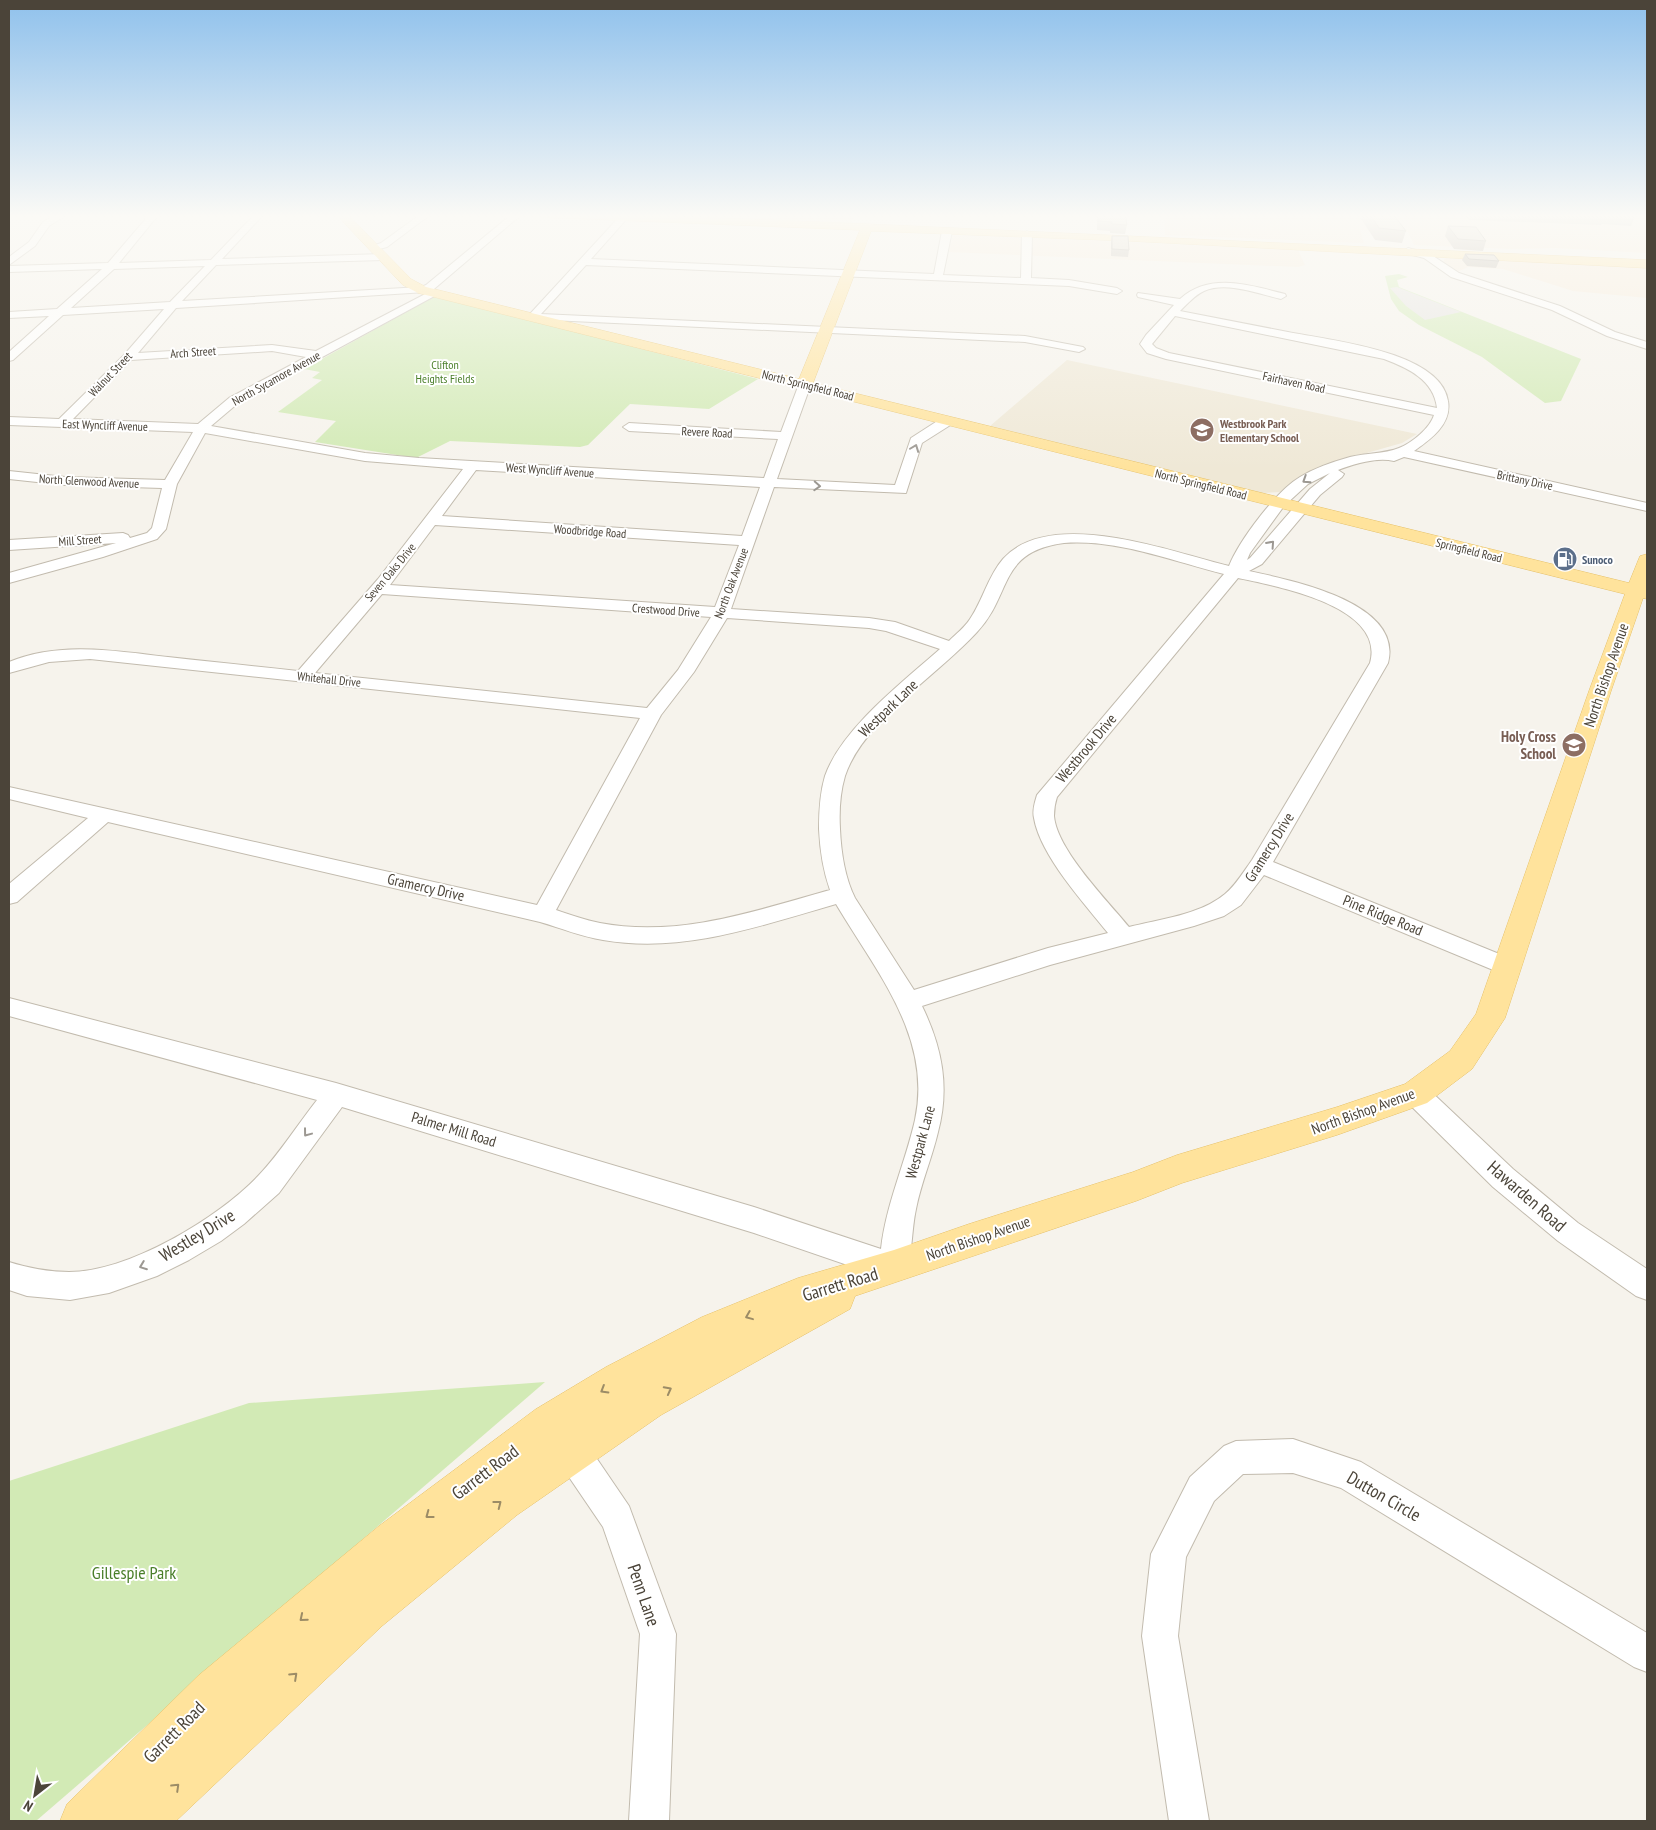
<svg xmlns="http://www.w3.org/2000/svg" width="1656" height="1830" font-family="'PT Sans Narrow',sans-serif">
<rect width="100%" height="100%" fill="#f6f3ec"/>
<g fill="#f7ead8">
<polygon points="602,214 854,214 852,224"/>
<polygon points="1164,214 1647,214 1647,253 1555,248 1512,249 1414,245 1408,232 1360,230 1364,243 1165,235"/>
<polygon points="953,234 1298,250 1305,265 1298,267 949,252"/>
<polygon points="1445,256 1647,266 1647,298 1573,291 1503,269 1468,267 1457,272 1443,263"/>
</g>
<polygon fill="#efe8d6" points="1067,360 1417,434 1402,443 1321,466 1307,473 1282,492 1262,493 990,426"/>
<g fill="#d2eab5">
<polygon points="1399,274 1408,277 1397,280 1399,287 1581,359 1561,401 1545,403 1482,357 1419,325 1399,311 1391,299 1385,276"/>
<polygon points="435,296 758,379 709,409 630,404 588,445 580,447 450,441 416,458 315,442 336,421 278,412 322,380 312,378 320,372 304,369"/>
<polygon points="545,1382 36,1821 9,1821 9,1481 249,1403"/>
</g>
<polygon fill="#e5e3e0" points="1397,287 1461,312 1425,320 1406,306 1390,288"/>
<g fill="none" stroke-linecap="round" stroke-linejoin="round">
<defs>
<g id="minor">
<polygon points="57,214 68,214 49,226 35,246 9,265 9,257 29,242 43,222"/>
<path d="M150,214H159L119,263L211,260L255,214H264L222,259L383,254L388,257L383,260L216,265L182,301L421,287L426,285L512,214H522L434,289L426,292L176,308L138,353L272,345L316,351L431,291L435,290L440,293L256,393L237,404L211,426L365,453L419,458L764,478L778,439L629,431L623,427L629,423L781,432L799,384L805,380L811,384L777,479L895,485L911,438L942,418H952L953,421L952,424L922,443L906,493L774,487L731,609L869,618L895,622L949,641C956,634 965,627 970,619C983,600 988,576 1003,559C1050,506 1171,552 1229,566C1239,541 1276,491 1300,477C1315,468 1332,462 1350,457C1365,453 1384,454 1399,448C1412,443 1430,428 1434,415L1166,359L1147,353L1140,344L1146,335L1174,305L1138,297L1137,295L1138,293L1180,299C1210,272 1249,285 1285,294L1286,296L1281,299C1258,294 1227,281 1204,291C1195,295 1187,304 1180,311C1216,318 1252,325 1288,332C1328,340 1441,351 1448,401C1452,424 1431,439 1414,451L1647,503V511L1404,457L1394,461C1376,457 1355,464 1338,470L1344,474L1342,477L1320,495L1262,564L1249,571C1290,580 1404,602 1388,663L1273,862L1514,960L1518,966L1514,972L1506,975L1498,972L1264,875L1241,905L1224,916L1194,926L1050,965L922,1006C942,1047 950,1087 938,1132C932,1158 921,1183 916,1209C911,1231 913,1257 904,1277L894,1281L754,1233L342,1107L279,1193L244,1224L221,1241L189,1260L157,1276L109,1293L70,1300L27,1296L9,1290V1262C28,1268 49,1272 69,1272C128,1272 219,1218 259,1175C280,1153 298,1124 317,1100L9,1016V998L336,1083L754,1207L881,1249C886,1204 905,1164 915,1120C933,1037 875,970 836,904C760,926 683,954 603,940C582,937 561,928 540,922L108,822L17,902L9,904V884L88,818L9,799V787L537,905L640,718L90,659L49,662L9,673V662C60,641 115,651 168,657C211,662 255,666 298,671L378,579L463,469L365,461L205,433L177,484L166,529L157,539L103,557L9,583V573L116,543L9,550V540L123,533L128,535L130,538L147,533L152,528L162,488L65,485L9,479V471L65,477L165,480L193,432L9,425V417L59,419L124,355L164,309L63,315L13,360L9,361V352L49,316L9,318V312L57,309L102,269L9,272V266L108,263ZM205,266L170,302L71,308L114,269ZM1175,316L1384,359C1408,368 1434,380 1437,408L1169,353L1156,348L1152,344ZM272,351L306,357L229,398L198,424L73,419L131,360ZM476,470L760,487L742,536L442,516ZM1330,473L1310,489L1250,558L1247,560L1250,553L1284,506L1308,484ZM435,525L739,545L715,607L390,585ZM1064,543C1118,539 1172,561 1224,574L1037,795C1035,802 1032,810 1034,818C1040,855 1084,903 1108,933L1048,948L914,990L855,898C845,878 841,852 840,829C839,811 840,793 845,776C863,721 938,675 977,632C1013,594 997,552 1064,543ZM1238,578C1276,586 1386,606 1370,663L1252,860C1244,871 1236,885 1225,894C1200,915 1160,919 1129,927C1107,900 1057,850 1054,816C1054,809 1055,803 1057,797ZM382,594L711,617L678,670L647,708L315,673ZM727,618L869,628L886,631L940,649C903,682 842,728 825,776C820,793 819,811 819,829C820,850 823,870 830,890C755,911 678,938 600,923C585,920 571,915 556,910L661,715L694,672Z"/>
<polygon points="421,214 431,214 387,247 375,250 370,247 381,243"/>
<polygon points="622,214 631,214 591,259 934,274 942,231 947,228 952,231 943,275 1021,278 1022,234 1027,231 1032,234 1031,278 1069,280 1117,288 1122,291 1117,294 1069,286 586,265 541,314 1025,336 1083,347 1085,349 1079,352 1025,342 529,319 528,317 529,315"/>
<polygon points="1408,248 1430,254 1459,273 1560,306 1615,332 1647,342 1647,349 1607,336 1552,310 1451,277 1424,258 1405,253 1403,251"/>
<polygon points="1416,1083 1425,1086 1513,1169 1578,1223 1647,1269 1647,1300 1636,1296 1558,1241 1493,1187 1407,1102 1403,1094 1407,1086"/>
<polygon points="566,1427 578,1431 629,1506 676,1634 669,1821 629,1821 640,1634 603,1527 554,1455 550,1443 554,1431"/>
<polygon points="1293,1439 1361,1462 1647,1633 1647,1672 1634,1667 1341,1488 1293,1473 1243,1474 1214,1501 1186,1557 1178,1636 1209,1821 1169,1821 1142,1636 1151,1554 1190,1477 1224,1446 1236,1441"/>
</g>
<polygon id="major" points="336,214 347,214 411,279 426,287 799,379 860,230 538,217 533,214 620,214 867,224 1647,260 1647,268 1128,241 871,231 813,383 1629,583 1640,556 1647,554 1647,599 1643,598 1611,691 1505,1018 1472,1069 1427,1103 1337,1135 1182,1183 1136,1201 855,1296 850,1309 661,1415 517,1515 382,1626 176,1821 60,1821 67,1804 199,1675 379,1526 536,1409 606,1367 702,1317 798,1278 894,1250 969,1224 1133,1172 1177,1155 1337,1107 1405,1084 1450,1051 1476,1014 1589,691 1625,594 418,293 403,285"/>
</defs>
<use href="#minor" stroke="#c2bbae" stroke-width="2"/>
<use href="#major" stroke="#e6c16a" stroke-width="1"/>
<use href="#minor" fill="#fff" fill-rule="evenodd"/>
<use href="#major" fill="#ffe39c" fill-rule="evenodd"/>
</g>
<g fill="#bab2a6">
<polygon points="1097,214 1125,214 1127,225 1125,234 1110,233 1110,231 1097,230"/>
<polygon points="1358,214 1393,214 1406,231 1402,243 1375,240"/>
<polygon points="1464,214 1636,214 1631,226 1602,224 1601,225 1469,220"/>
<polygon points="1448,226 1486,241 1483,251 1454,249 1445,236"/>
<polygon points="1112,236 1129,250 1128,257 1111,256 1111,242"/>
<polygon points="1465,254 1499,261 1496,268 1467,266 1462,260"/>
</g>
<g fill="#d8cfc1" stroke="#979187">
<polygon points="1098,214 1125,214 1127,225 1112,224 1112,222 1098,221"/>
<polygon points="1370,214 1393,214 1406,231 1379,228"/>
<polygon points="1448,226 1476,227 1486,241 1458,239"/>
<polygon points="1112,236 1128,236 1129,250 1112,249"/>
<polygon points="1465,254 1494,255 1499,261 1469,259"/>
</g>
<defs><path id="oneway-chevron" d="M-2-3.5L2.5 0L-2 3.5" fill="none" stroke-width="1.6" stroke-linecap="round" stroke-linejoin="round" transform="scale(1.25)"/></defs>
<g stroke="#9c9892">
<use href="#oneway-chevron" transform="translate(915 448) rotate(-69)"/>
<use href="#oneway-chevron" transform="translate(1306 480) rotate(147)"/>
<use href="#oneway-chevron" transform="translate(817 486) rotate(3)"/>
<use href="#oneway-chevron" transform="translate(1271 544) rotate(-48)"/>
<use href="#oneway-chevron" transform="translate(307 1133) rotate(127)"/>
<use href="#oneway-chevron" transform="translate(143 1266) rotate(159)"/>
</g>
<g stroke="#9c8c66">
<use href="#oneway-chevron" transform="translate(749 1316) rotate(158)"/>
<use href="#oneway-chevron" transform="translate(604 1390) rotate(149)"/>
<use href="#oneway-chevron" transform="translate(668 1390) rotate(-28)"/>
<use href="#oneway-chevron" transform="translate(498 1504) rotate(-38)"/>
<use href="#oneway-chevron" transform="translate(429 1515) rotate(143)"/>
<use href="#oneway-chevron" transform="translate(303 1618) rotate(140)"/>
<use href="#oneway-chevron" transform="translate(294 1676) rotate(-43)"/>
<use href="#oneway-chevron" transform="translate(176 1787) rotate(-44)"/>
</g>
<linearGradient id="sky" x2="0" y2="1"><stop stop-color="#8fc1ec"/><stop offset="0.46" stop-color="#fbfaf6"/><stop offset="1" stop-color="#fbfaf6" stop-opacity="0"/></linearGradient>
<rect width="1656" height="470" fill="url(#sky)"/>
<defs>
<symbol id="school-disc" viewBox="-11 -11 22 22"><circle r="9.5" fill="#8d6e63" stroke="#fff"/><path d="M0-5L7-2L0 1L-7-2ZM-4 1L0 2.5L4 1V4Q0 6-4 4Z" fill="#fff"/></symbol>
<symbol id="fuel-disc" viewBox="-11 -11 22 22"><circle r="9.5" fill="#5c6f8a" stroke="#fff"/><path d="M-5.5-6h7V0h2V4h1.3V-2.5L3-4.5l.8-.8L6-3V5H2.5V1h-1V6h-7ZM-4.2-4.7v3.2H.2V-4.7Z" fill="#fff"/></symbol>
</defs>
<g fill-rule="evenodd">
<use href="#school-disc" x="1188" y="416" width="28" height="28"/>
<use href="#fuel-disc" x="1551" y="545" width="28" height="28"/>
<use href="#school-disc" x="1560" y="731" width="28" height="28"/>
</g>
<g text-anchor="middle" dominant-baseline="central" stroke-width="4" stroke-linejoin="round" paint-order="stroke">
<g font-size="12" fill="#4b4439" stroke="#fff">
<text transform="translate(193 352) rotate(-4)">Arch Street</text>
<text transform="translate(110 374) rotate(-46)">Walnut Street</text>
<text transform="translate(276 378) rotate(-29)">North Sycamore Avenue</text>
<text transform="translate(1294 382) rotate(12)">Fairhaven Road</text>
<text transform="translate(808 385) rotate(14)">North Springfield Road</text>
<text transform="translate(105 425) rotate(2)">East Wyncliff Avenue</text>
<text transform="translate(707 432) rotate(3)">Revere Road</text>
<text transform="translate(550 470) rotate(4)">West Wyncliff Avenue</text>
<text transform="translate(1525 480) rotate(12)">Brittany Drive</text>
<text transform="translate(89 481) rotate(3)">North Glenwood Avenue</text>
<text transform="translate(1201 484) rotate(14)">North Springfield Road</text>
<text transform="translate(590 531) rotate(4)">Woodbridge Road</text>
<text transform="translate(80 540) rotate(-4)">Mill Street</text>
<text transform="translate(1469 550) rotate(14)">Springfield Road</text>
<text transform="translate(390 572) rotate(-50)">Seven Oaks Drive</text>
<text transform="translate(731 583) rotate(-69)">North Oak Avenue</text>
<text transform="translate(666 610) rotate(4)">Crestwood Drive</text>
<text transform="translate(329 679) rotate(6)">Whitehall Drive</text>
</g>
<g font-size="12" fill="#4a7f2a" stroke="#fff">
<text x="445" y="364">Clifton<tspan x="445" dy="14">Heights Fields</tspan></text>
</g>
<g font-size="12" font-weight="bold" fill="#785e54" stroke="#fff" text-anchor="start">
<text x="1220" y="423">Westbrook Park<tspan x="1220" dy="14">Elementary School</tspan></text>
</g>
<g font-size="12" font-weight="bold" fill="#4e5e75" stroke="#fff" text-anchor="start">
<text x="1582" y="559">Sunoco</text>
</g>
<g font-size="15" fill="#4b4439" stroke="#fff">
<text transform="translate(1606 675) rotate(-71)">North Bishop Avenue</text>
<text transform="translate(888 708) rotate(-44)">Westpark Lane</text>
<text transform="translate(1086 748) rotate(-50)">Westbrook Drive</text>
<text transform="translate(1269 847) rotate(-58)">Gramercy Drive</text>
<text transform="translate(426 887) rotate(13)">Gramercy Drive</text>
<text transform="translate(1383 915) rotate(22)">Pine Ridge Road</text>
<text transform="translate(1363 1111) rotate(-20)">North Bishop Avenue</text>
<text transform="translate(454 1129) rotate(17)">Palmer Mill Road</text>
<text transform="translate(920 1142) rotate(-75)">Westpark Lane</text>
<text transform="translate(978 1238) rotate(-19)">North Bishop Avenue</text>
</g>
<g font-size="15" font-weight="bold" fill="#785e54" stroke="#fff" text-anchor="end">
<text x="1556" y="736">Holy Cross<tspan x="1556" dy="17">School</tspan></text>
</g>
<g font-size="18" fill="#4b4439" stroke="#fff">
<text transform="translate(1527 1196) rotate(41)">Hawarden Road</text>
<text transform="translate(197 1235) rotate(-31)">Westley Drive</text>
<text transform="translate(840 1284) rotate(-17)">Garrett Road</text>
<text transform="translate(485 1472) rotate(-37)">Garrett Road</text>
<text transform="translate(1384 1496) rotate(30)">Dutton Circle</text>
<text transform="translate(644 1595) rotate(71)">Penn Lane</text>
<text transform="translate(174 1732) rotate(-45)">Garrett Road</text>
</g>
<g font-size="18" fill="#4a7f2a" stroke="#fff">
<text x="134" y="1572">Gillespie Park</text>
</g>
</g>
<rect width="1656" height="1830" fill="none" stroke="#4b4439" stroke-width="20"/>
<g transform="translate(35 1795) rotate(211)" stroke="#ffffff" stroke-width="4" paint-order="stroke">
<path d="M0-4L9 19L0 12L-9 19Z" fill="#4b4439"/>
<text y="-8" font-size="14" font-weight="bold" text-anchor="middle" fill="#4b4439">N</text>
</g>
</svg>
